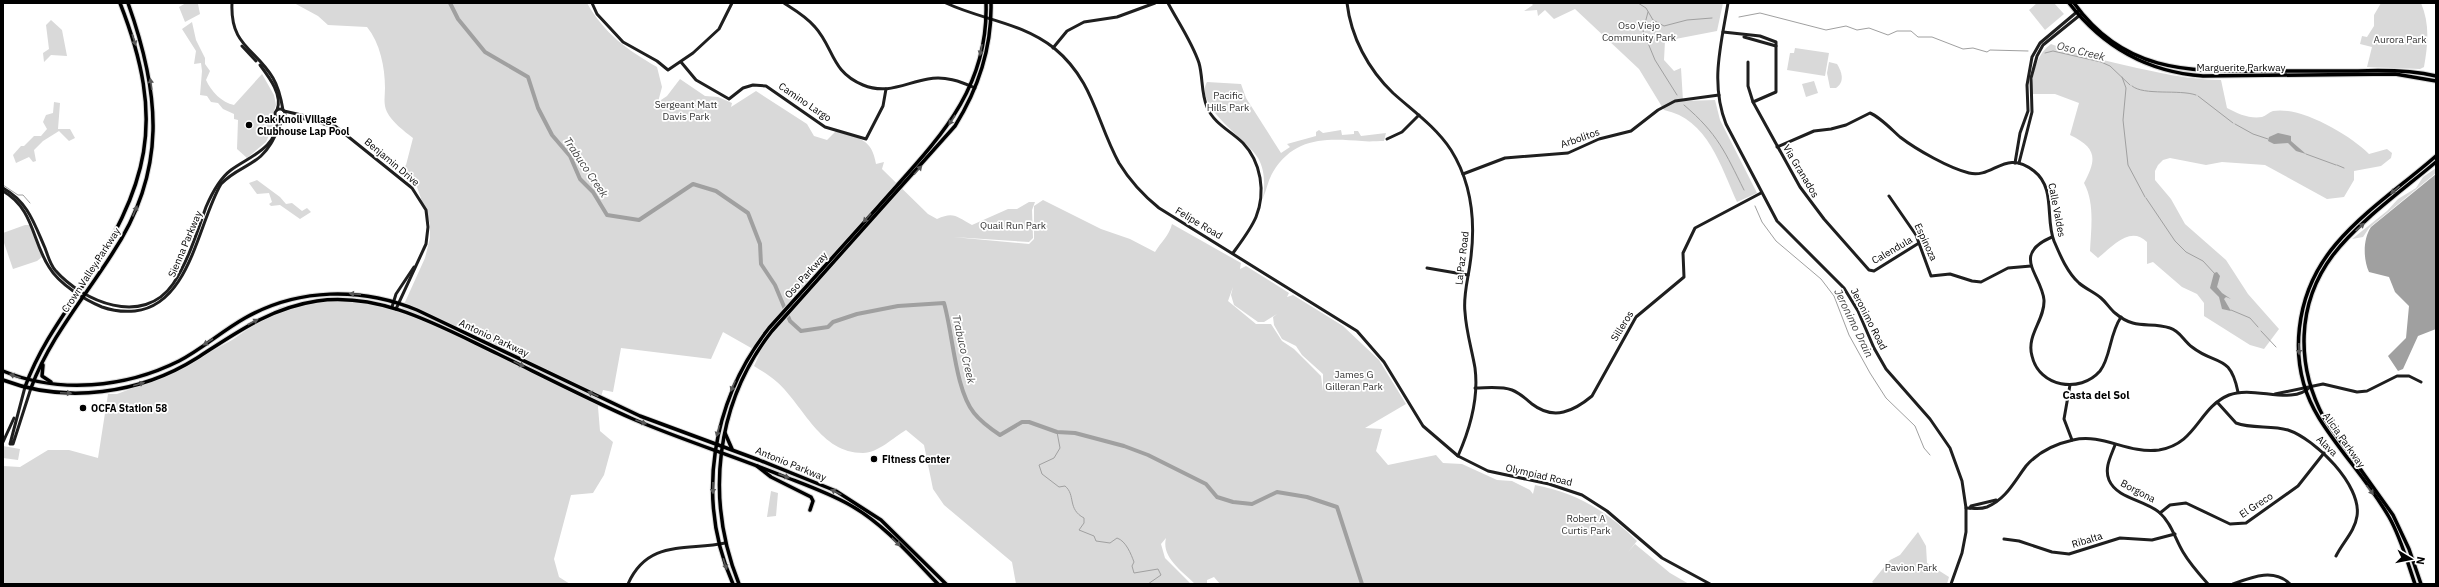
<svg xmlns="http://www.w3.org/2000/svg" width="2439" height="587" font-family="'IBM Plex Sans',sans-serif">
<rect width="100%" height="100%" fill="#fff"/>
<g fill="#d9d9d9" fill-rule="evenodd">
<polygon points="186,3 198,4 200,14 185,22 179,7"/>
<path d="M294,3H587C605,34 626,49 657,67L662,87L658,102L667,96L680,79L705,96L718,97L732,103L731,107L756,91L807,124L814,136L827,140L836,131C858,138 872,138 876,164L884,162L882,169L928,214L937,219C954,211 957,217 972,225L1008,209H1017L1029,202H1035L1032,210L1033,238L1029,242L953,237L1029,244L1034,239V206L1043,200L1101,229L1130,239L1155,252C1161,242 1169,236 1172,224L1241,263L1240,269L1246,266L1289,293L1287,297L1293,295L1343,326L1379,360L1406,404L1365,428L1382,429L1376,451L1388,465L1436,455L1443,463L1462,464L1497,480L1512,481L1530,490L1533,494L1535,485C1577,493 1607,511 1637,541L1628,552L1635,544L1670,573L1689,584H1220L1214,577L1207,580V584H1195C1182,571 1161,557 1166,538L1161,544L1165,558L1191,584H1016L1012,562L944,505L933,489L924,445L906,430C894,437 878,453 863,453C820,453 804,406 777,382C770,376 762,371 754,366L760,353L723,332L711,359L621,348L613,392L603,390L598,407L600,431L613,442L604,475L593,493L571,495L554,559L559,577L570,584H3V466L20,467L48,450H69L98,458L108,394H117L170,374L232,340L280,307L326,298L374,301L401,311L425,258L430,238V224L417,187L399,173L406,165L413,138C404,131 392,122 387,112C383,104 385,96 385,88C385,67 380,43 367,27L328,25L318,16ZM1233,287L1231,295L1234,305L1258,322H1264L1277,314L1273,317L1274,325L1282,339L1296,346L1302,355L1323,374V391L1321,376L1294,349L1282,341L1271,324H1256L1228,301Z"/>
<path d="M1531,3H1723L1717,31L1665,41L1664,60L1674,71L1681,68L1683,101L1715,100L1720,120L1757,193L1737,202C1721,167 1708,119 1664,110L1639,69L1575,9L1554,19L1545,10L1538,16L1537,10L1524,11L1533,5Z"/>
<polygon points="2037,3 2054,3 2064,14 2045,30 2029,10"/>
<path d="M2381,3H2421C2430,24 2428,45 2424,67L2420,69L2367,67L2372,47L2360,44L2362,36L2367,37L2374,26V15Z"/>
<polygon points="51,20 62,30 67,56 51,55 44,62 43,53 49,49 46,25"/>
<path d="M192,22L196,40L205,58V64L210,71L206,80C211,91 222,103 234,105L262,74L274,95L276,105L273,114L275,122L266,142L247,158L237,149L238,120L234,119V114L223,109L218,103L211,102L207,96L200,95L202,71L201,63L194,64L196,51L182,29Z"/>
<path d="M2051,44C2076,54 2098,59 2124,65C2160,73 2184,79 2221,80L2227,108C2238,114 2250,119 2262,117C2266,116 2269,112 2273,111C2301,106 2350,135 2369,154L2387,149L2392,153L2391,158L2381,166L2354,171V180L2344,197L2327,199L2265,165L2222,162L2206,165L2170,158L2163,160L2158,165L2155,171V180L2171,199L2185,224L2226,260L2248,294L2279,329L2264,349L2250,345L2204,316V303L2197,294L2182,287L2153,262L2147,264V242C2130,225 2112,247 2098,258L2090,251C2091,229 2095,203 2084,183C2097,159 2097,148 2070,135L2079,103L2055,94H2032C2031,77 2036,54 2051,44Z"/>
<polygon points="1795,48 1829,53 1825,76 1787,70 1790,53 1794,53"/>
<path d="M1829,62L1837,64C1842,72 1845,82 1836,88H1830L1827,73Z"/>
<polygon points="1814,81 1818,93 1806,97 1802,84"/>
<path d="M1207,82L1241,84L1246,98L1281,153L1290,147L1287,144L1316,136V132L1319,130L1323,133L1341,130L1342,135L1354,134V131H1358L1361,136L1386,133L1384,141C1377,141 1369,142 1362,141C1326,138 1294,137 1273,172C1268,180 1267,189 1263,198C1265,185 1265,170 1258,158C1248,140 1193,106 1207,82Z"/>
<polygon points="54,102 60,103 58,129 70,129 75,138 69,141 59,131 43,141 34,150 36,161 33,162 29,157 16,163 13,155 21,146 24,146 34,136 41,136 47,129 43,122 46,115 53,113"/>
<polygon points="2436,168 2436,173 2369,228 2363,237 2352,239 2387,211 2398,199 2416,188 2423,177"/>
<polygon points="257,180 280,197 286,204 292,203 302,211 307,208 311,212 300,219 280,205 271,206 269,204 272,202 269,193 257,194 249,183"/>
<polygon points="25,225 31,225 42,257 37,261 13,269 3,240 3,233"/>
<polygon points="3,446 20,449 18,460 3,458"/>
<polygon points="771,491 778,493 776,516 767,517"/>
<polygon points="1918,532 1926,546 1927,563 1949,577 1947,584 1875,584 1872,582 1890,560 1900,555"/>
</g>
<g fill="#a0a0a0">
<polygon points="2278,133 2291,136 2291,141 2306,154 2296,151 2288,143 2274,144 2268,141 2269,137"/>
<path d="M2436,174V329L2418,336L2403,369L2398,371L2388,356L2406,338L2409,306L2395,292L2389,277L2369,272C2363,259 2363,239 2371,227Z"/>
<polygon points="2217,272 2220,276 2217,287 2222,293 2231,299 2226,297 2224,299 2231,311 2222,309 2219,297 2210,288 2214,273"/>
</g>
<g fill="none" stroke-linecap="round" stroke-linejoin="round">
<g stroke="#a0a0a0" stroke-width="1">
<polyline points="1638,3 1646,8 1653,20 1664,26 1687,20 1712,18"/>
<polyline points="1648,12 1643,31 1655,60 1677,95"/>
<polyline points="1739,17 1760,13 1826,30 1846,26 1857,30 1869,28 1888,35 1897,31 1911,31 1918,37 1932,37 1963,49 1973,48 1987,52 1990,50 2028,51"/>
<polyline points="2045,53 2053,51 2101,62 2110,66 2130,85"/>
<polyline points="2122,77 2126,88 2123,120 2128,165 2145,197"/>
<path d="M2132,86C2144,96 2179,89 2196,95"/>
<polyline points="2198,96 2233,123"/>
<path d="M1684,105C1718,134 1725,152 1744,190"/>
<polyline points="2235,124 2253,134 2268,139"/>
<polyline points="2306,154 2336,165"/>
<polyline points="2337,165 2344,168"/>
<polyline points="3,185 18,195 23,195 30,203"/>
<polyline points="2146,198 2175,241 2186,252 2203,261 2215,274"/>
<polyline points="1755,206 1762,222 1776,241 1821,279 1834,296 1849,335 1870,373 1886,398 1915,426 1924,448 1930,455"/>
<polyline points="2231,310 2250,318 2258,327"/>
<polyline points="2261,331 2276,347"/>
<path d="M1057,432L1060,448L1054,458L1039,465L1042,474L1059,487L1065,486C1076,495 1067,509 1084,518V523L1079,530L1094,536L1096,541L1110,543L1117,538C1126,541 1131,554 1134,562L1132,566L1134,573L1158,569L1161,575L1148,584"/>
</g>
<path stroke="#a0a0a0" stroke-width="4" d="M450,3L458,19L485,52L528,77L538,108L552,135L570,156L580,179L593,192L607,215L639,220L693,184L716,191L748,213L760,244L761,264L775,285L790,321L801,331L828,327L833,322L857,314L898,306L944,303C953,334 955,389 974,413C982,423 991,429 1000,435L1022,422H1029L1057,432L1075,433L1124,446L1148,455L1206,484L1217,497L1233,502L1252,504L1277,492L1307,497L1337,507L1362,584"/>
<defs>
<g id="primary">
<path d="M2069,3C2103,47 2148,72 2203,76L2395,74L2436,81"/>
<path d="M2074,3C2123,71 2185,72 2261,71C2293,71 2325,71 2358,71C2384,70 2410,70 2436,76"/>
<polyline points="43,365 42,376 51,382"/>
<path d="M3,371C59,394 125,388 179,361C202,349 222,331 245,318C298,288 361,287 417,310L640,416L759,460L836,491L881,520L946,584"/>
<path d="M3,380C66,404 140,394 197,358C236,333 270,308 317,301C382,292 441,327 498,354C543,376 588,399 633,419C682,440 734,456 783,476C806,485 829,493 850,505C884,524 911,556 938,584"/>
<path d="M25,387C38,351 59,321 80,290C149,185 167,123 120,3"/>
<path d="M31,388C49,339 84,298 112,254C168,170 160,93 128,3"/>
<polyline points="725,433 732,449"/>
<polyline points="757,466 771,477 811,497 813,501 810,510"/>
<path d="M733,584C695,498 712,401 769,328C805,288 841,248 877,208C932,145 989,94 986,3"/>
<path d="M739,584C705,499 715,404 772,331L955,126C978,89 992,48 991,3"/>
<path d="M2415,584C2407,561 2401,538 2389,517C2369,482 2340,452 2319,418C2285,363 2295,292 2336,244C2365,210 2403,185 2436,156"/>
<path d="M2421,584L2409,549L2393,515L2324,418C2296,366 2296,304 2333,255C2358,222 2404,189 2436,162"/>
</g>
</defs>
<use href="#primary" stroke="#dbdbdb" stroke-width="5.5"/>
<g stroke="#1f1f1f" stroke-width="3">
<path d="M232,3C230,46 255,48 273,78C279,88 281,98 283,110"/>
<polyline points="592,3 597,14 623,42 657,61 668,70 693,53 719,29 732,3"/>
<path d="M784,3C795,10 807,17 815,27C834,48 831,72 863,85C887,95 905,83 928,79C945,76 960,81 975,88"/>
<path d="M946,3C982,20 1021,22 1054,48C1094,81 1096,121 1119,163C1130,181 1143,195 1159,208L1357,331L1384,362L1423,426L1458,456L1488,471L1549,484L1582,495L1607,511L1662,558L1710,584"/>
<path d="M1168,3C1178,22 1192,42 1199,63C1203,77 1201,93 1207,107C1214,124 1231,131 1243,143C1261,162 1266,192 1256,217C1251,229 1241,242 1233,253"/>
<path d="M1347,3C1351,37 1368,69 1393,93C1413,111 1436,127 1451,150C1473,185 1476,224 1470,264C1468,279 1463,296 1465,312C1466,331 1472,350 1475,368C1479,399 1470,429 1458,456"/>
<path d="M1728,3C1721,45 1710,83 1726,124L1777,221L1844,288L1858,311L1874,348L1886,369L1930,419L1950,448L1962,481L1966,508V532L1962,553L1951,584"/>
<polyline points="1723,32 1760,36 1776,42 1776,92 1753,102"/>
<polyline points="1744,37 1776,46"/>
<polyline points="242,46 256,61"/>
<polyline points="1053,48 1067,31 1084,22 1117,17 1155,3"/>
<polyline points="681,62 696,80 729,99 743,88 753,85 766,86 825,127 866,139 883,106 886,89"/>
<polyline points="1748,62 1748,86 1753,102 1800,187 1824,219 1869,270 1874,271 1919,243"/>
<path d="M260,65C269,77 283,95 277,110"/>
<circle cx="280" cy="114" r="5"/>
<polyline points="284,111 323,120 335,126 412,188 426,210 428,227 426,244 396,309"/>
<polyline points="284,118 308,119 337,128"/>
<polyline points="1387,139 1402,132 1419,115"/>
<path d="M1777,147L1814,131L1831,129L1846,125L1870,113C1880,117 1891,129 1900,137C1917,150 1949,168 1969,173C1993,179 2005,148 2034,171C2056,188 2045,219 2054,241C2060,255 2067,272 2079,283C2086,289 2094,292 2101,298C2107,303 2110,309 2115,313C2136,331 2149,321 2170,328C2180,331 2183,340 2192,347C2216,366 2230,353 2238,392"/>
<polyline points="2015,163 2020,133 2028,111 2027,85 2032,57 2040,43 2078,11"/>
<polyline points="2019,163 2032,112 2031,78 2037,56 2043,45 2080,15"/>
<polyline points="1463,174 1505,158 1568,153 1599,139 1631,131 1658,110 1675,101 1719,95"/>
<path d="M3,188C28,202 34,223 45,248C48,256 50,264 55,270C83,302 143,327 173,284C188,262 197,232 206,207C212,193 219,179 231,170C250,156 278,148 277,119"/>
<path d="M3,191C34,209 32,241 49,267C59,284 85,300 102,307C113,311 124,312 135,311C190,305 198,223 221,184C234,170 249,167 261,156C273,145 276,132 283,119"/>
<polyline points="1889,196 1916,235 1931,276 1950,274 1972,281 1981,282 2008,268 2031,266"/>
<path d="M2052,237C2010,255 2042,275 2044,300C2045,320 2026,335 2032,356C2039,387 2080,394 2100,371C2111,357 2109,335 2121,317"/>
<polyline points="1427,268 1468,275"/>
<polyline points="392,307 396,294 414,267"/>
<polyline points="2070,385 2064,419 2072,440"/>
<polyline points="25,387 10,444 13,444 31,388"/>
<path d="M1475,388C1487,388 1501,386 1512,390C1520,393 1526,399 1532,404C1554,421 1574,411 1592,396L1636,317L1684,277L1683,253L1695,228L1761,193"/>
<polyline points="2275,394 2323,384 2357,392 2367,391 2397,376 2409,376 2421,382"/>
<path d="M2217,402L2236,423C2252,429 2271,425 2288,430C2315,439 2362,485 2357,516C2355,531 2343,542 2336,556"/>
<polyline points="3,442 14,418"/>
<path d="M2115,445C2111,456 2104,468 2109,480C2117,499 2146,500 2160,513C2172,524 2175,539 2183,552C2190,564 2199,574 2208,584"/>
<path d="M1966,508C1973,508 1979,510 1987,507C2006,499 2014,482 2026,466C2038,452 2055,444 2073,440C2103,433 2127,454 2159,450C2197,444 2198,408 2229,395C2254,385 2292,406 2310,387"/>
<polyline points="1970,508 1971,506 1996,500"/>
<polyline points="2160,513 2170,505 2186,503 2230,524 2246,523 2298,486 2324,453"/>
<polyline points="2004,539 2019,541 2052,552 2069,554 2120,538 2152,540 2175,534"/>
<path d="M628,584C648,539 687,551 725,543"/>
<path d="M2233,584C2252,577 2274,568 2290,584"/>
</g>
<use href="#primary" stroke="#000" stroke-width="3.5"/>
</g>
<defs><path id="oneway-solid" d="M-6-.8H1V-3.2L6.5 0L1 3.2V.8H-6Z"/></defs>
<g fill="#595959">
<use href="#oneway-solid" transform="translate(134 40) rotate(72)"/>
<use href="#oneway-solid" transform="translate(981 50) rotate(101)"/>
<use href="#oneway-solid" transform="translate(151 84) rotate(-98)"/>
<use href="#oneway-solid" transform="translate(952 120) rotate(123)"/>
<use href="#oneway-solid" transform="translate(918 170) rotate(-48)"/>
<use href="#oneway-solid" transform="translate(2395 190) rotate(140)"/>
<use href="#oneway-solid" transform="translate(135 211) rotate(-67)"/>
<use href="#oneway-solid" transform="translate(867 218) rotate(132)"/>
<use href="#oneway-solid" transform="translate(2360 227) rotate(-42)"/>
<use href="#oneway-solid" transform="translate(355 294) rotate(-176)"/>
<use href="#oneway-solid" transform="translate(253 322) rotate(-28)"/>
<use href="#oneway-solid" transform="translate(208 342) rotate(147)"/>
<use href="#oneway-solid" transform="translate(2299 349) rotate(89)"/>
<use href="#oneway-solid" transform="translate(519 364) rotate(26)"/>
<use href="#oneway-solid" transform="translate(15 376) rotate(-160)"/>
<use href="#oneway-solid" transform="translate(139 384) rotate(-16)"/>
<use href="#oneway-solid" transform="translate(733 386) rotate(113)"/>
<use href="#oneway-solid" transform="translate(66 393) rotate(3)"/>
<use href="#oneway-solid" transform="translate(593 394) rotate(-155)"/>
<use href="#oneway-solid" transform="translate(641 422) rotate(20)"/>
<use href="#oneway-solid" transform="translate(718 431) rotate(105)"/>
<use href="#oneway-solid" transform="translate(784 476) rotate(21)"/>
<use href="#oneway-solid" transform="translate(713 488) rotate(90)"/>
<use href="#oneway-solid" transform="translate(2370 490) rotate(53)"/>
<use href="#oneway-solid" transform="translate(836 492) rotate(-154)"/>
<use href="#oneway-solid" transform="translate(896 542) rotate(45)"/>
<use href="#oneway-solid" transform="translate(725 564) rotate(72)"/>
</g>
<g fill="#000" stroke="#fff" stroke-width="1.5">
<circle cx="249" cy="125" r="4"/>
<circle cx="83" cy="408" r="4"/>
<circle cx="874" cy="459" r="4"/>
</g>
<g text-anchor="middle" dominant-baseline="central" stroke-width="3.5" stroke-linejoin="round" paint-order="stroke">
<g font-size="10" fill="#303030" stroke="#fff">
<text x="1639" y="25">Oso Viejo<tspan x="1639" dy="12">Community Park</tspan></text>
<text x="2400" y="39">Aurora Park</text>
<text x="1228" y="95">Pacific<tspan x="1228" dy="12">Hills Park</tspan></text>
<text x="686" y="104">Sergeant Matt<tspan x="686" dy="12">Davis Park</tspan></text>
<text x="1013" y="225">Quail Run Park</text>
<text x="1354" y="374">James G<tspan x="1354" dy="12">Gilleran Park</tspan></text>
<text x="1586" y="518">Robert A<tspan x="1586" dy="12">Curtis Park</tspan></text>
<text x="1911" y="567">Pavion Park</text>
</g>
<g font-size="10" fill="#000" stroke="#fff">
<text x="2241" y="67">Marguerite Parkway</text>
<text transform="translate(805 102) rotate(34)">Camino Largo</text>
<text transform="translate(1580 138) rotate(-19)">Arbolitos</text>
<text transform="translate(392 162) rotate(40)">Benjamin Drive</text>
<text transform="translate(1801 171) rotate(59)">Via Granados</text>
<text transform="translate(2057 210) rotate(79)">Calle Valdes</text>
<text transform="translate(1199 223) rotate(31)">Felipe Road</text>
<text transform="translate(1926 242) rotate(65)">Espinoza</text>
<text transform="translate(185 244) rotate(-67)">Sienna Parkway</text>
<text transform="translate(1892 250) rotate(-30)">Calendula</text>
<text transform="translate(1462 258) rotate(-83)">La Paz Road</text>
<text transform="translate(91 270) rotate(-57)">Crown Valley Parkway</text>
<text transform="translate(806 275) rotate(-48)">Oso Parkway</text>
<text transform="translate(1869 319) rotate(63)">Jeronimo Road</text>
<text transform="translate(1622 326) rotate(-58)">Silleros</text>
<text transform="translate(494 338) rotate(25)">Antonio Parkway</text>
<text transform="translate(2344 440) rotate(55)">Alicia Parkway</text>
<text transform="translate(2327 446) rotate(44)">Alava</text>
<text transform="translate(791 464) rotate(22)">Antonio Parkway</text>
<text transform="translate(1539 475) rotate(13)">Olympiad Road</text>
<text transform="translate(2138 491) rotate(28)">Borgona</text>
<text transform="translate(2256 505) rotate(-33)">El Greco</text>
<text transform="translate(2087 540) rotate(-17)">Ribalta</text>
</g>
<g font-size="10" font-weight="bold" fill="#000" stroke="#fff" text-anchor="start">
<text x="257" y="119">Oak Knoll Village<tspan x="257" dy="12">Clubhouse Lap Pool</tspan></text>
<text x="91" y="408">OCFA Station 58</text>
<text x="882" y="459">Fitness Center</text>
</g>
<g font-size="11" font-style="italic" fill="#414141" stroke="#fff">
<text transform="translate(2081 51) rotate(14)">Oso Creek</text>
<text transform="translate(586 167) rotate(56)">Trabuco Creek</text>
<text transform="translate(1854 323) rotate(64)">Jeronimo Drain</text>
<text transform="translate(964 349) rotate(77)">Trabuco Creek</text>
</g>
<g font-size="11" font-weight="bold" fill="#000" stroke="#fff">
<text x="2096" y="395">Casta del Sol</text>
</g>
</g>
<rect width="2439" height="587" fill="none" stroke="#000000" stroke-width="8"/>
<g transform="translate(2411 559) rotate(100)" stroke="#ffffff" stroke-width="3" paint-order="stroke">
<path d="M0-3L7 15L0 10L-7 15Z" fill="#000000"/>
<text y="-6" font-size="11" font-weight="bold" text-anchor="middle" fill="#000000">N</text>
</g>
</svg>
